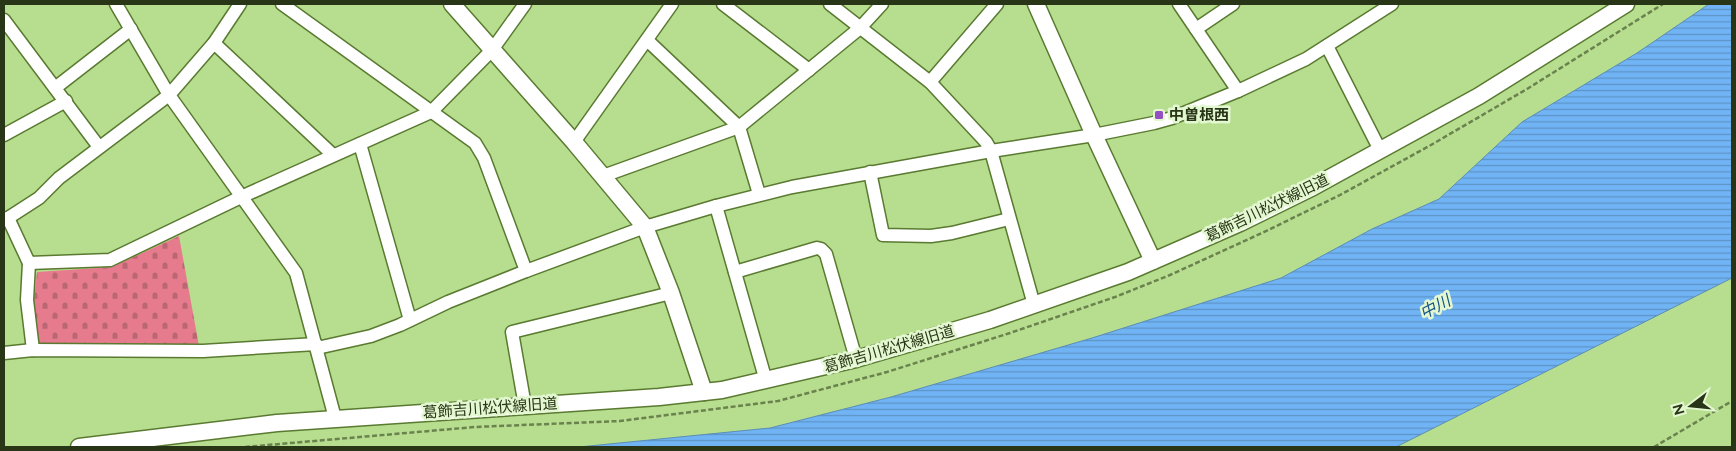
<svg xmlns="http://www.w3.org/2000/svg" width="1736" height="451" font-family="Raleway,'Noto Sans JP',sans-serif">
<defs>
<pattern id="cemetery-stones" width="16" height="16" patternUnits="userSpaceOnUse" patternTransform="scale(1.25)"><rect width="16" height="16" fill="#e67b8e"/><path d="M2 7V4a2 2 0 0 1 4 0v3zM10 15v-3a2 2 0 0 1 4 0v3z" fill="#ba6673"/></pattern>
<pattern id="water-rules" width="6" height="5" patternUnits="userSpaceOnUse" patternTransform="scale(1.25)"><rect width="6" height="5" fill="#71b4f6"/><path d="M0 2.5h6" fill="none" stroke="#5d93c6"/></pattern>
</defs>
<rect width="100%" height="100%" fill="#b7dd8f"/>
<polygon fill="url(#cemetery-stones)" points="179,236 199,346 37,345 34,300 37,272 112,267"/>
<polygon fill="url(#water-rules)" stroke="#5b8eb3" points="1709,4 1732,4 1732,278 1396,447 579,447 770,428 891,397 1092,338 1281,278 1372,229 1439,199 1522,122 1637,53"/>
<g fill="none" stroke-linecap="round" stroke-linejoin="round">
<defs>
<g id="minor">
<polyline points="116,4 169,95 296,273 335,418"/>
<polyline points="282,4 475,143 484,158 526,271"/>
<polyline points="723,4 809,70"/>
<polyline points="830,4 930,82 986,142 991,151 1034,305"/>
<polyline points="1179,4 1238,91"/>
<polyline points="4,20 99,147"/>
<polyline points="1196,29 1233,4"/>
<polyline points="647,40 739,127 759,194"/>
<polyline points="214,43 333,155"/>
<polyline points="1327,46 1380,150"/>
<polyline points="930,82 997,4"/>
<polyline points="55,88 131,29"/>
<polyline points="4,135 66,101"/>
<polyline points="574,142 672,4"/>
<polyline points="360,144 410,320"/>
<polyline points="870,172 883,235 931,236 952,233 1009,219"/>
<polyline points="603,176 739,127 860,28 882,4"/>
<polyline points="716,206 766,381"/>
<polyline points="8,218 29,263 110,260 241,197 431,112 492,50 525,4"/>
<polyline points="4,219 8,218 39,198 59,178 169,95 214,43 240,4"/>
<polyline points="29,263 27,300 33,350"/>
<polyline points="735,272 817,248 821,249 826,254 856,359"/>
<polyline points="317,348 371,336 400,325 448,302 526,271 645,227 716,206 792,187 991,151 1094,135 1154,123 1172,118 1238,91 1306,59 1392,4"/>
<polyline points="4,353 33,350 203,351 316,344"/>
<polyline points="525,406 512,332 671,293"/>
</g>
<g id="tertiary">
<polyline points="452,4 574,142 645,227 671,293 704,392"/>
<polyline points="1036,4 1094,135 1153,261"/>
<polyline points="79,447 277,423 659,397 722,390 856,359 990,320 1128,272 1240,223 1313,187 1479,96 1626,4"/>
</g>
</defs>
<use href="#minor" stroke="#597a30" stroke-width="15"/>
<use href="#tertiary" stroke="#597a30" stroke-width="19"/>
<g stroke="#6a834e" stroke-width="2.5" stroke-dasharray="5 2.5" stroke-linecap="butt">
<polyline points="245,447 475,427 620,421 778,401 887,372 1010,333 1115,297 1170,275 1262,233 1340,195 1431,145 1527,89 1663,4"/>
<polyline points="1654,447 1732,401"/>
</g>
<use href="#minor" stroke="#fff" stroke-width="12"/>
<use href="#tertiary" stroke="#fff" stroke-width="16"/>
</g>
<rect fill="#944fc2" stroke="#e3f7d1" stroke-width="2" x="1154" y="110" width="10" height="10" rx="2.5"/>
<g text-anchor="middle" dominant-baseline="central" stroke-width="5" stroke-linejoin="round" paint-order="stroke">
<g font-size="15" font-weight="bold" fill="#283617" stroke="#e3f7d1" text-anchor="start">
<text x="1169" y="115">中曽根西</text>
</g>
<g font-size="15" fill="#283617" stroke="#e3f7d1">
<text transform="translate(1267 208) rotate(-26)">葛飾吉川松伏線旧道</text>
<text transform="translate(889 349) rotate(-16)">葛飾吉川松伏線旧道</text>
<text transform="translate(490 408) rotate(-4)">葛飾吉川松伏線旧道</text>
</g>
<g font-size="16" font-style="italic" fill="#155287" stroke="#e3f7d1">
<text transform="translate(1435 307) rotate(-28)">中川</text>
</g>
</g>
<rect width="1736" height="451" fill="none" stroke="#283617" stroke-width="10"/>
<g transform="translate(1691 406) rotate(254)" stroke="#e3f7d1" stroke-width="4" paint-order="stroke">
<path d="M0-4L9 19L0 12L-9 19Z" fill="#283617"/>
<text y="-8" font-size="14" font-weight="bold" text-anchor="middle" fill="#283617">N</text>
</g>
</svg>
